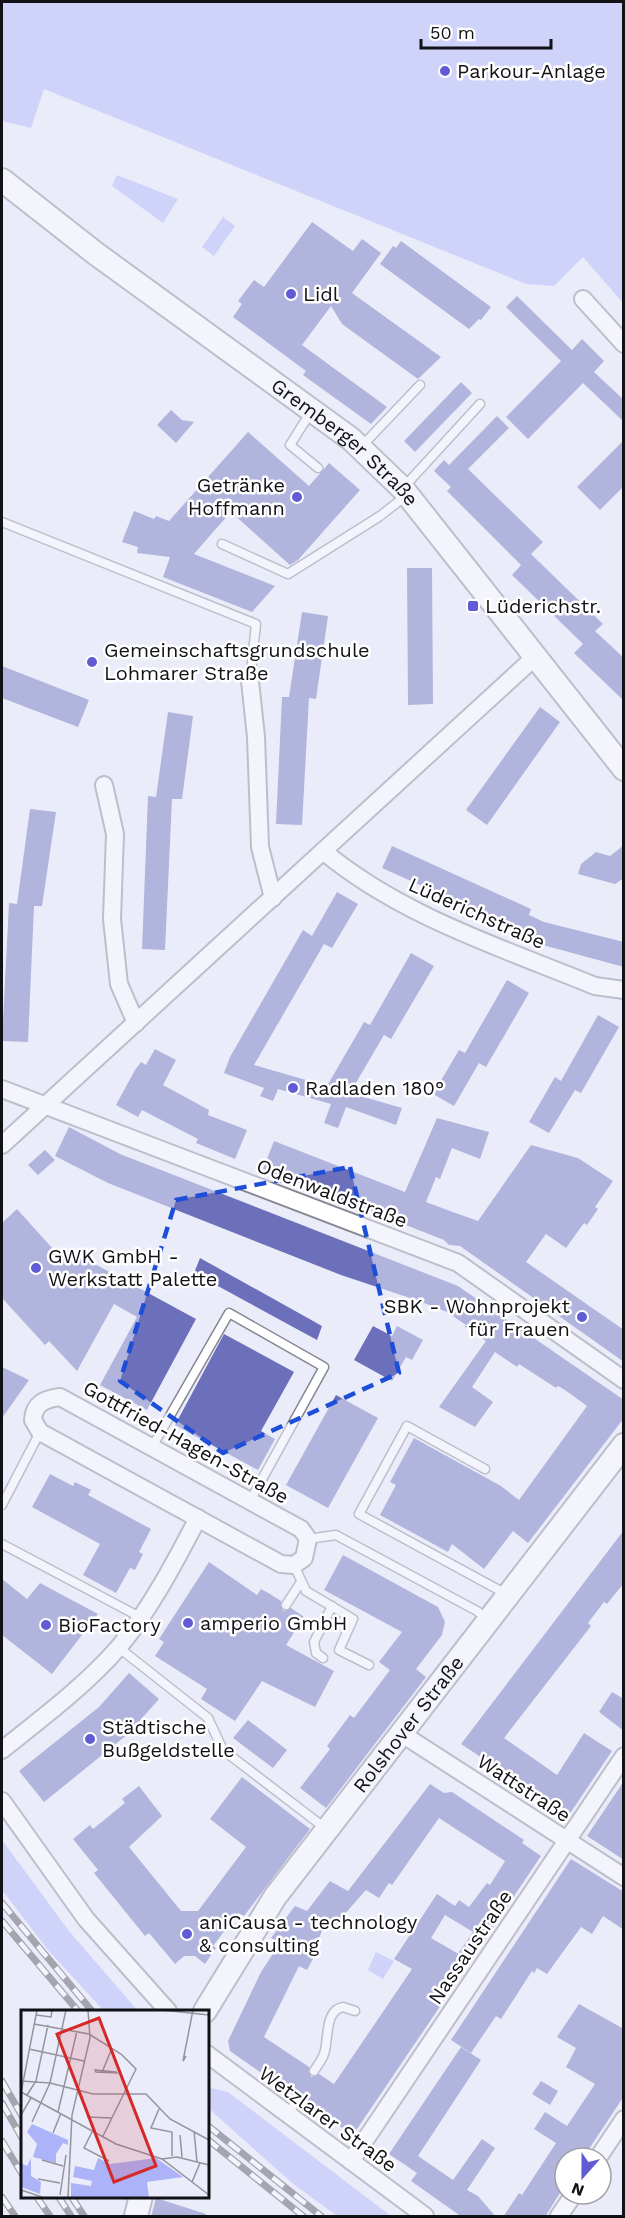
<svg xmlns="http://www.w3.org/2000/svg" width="625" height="2218" font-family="'Work Sans',sans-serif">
<rect width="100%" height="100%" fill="#ebecf9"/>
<g fill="#adb3f9">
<polygon points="2,2 623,2 623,303 583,257 554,286 526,284 44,89 31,128 2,121"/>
<polygon points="117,175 178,199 163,223 112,186"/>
<polygon points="223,217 235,226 214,256 202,247"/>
<polygon points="2,1840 69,1931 138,2011 104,2011 48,1950 2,1890"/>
<polygon points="376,1952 394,1961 383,1979 368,1970"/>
<polygon points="207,2087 228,2092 391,2216 337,2216 292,2183 207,2107"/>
</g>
<g fill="#6c6fb9" fill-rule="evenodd">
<polygon points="312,222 353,251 362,239 381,253 352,293 441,357 418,379 342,324 331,306 302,345 387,407 371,424 303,375 306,371 233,317 242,304 238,301 254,280 264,287"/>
<polygon points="401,241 491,307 481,320 479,319 469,329 380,264 393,246 396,248"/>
<polygon points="517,296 572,350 582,339 604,361 594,372 624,400 624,422 583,383 528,439 506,417 561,361 506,307"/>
<polygon points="461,382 472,393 415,452 404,441"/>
<polygon points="171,410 182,420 194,422 176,443 157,425"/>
<polygon points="497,416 509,428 468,469 543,542 531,554 603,624 595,631 624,658 624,701 574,653 583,644 512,575 521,565 447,491 451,487 434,471 444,460 449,465"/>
<polygon points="248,432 309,486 329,463 360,490 298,560 290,565 231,512 214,531 194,554 275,586 252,612 163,577 170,557 137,553 138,547 122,542 134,511 154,519 156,516 169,521"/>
<polygon points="624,440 624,486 600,510 577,487"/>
<polygon points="407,568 432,568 433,704 408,705"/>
<polygon points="302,612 328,616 316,699 309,698 302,825 276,824 282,697 289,697"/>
<polygon points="2,666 89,700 78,727 2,698"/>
<polygon points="540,707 560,722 487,825 466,810"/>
<polygon points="168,712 193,716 182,799 172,799 165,950 142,949 148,796 156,797"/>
<polygon points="30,809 56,812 42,906 34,906 28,1042 2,1041 9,903 17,904"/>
<polygon points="624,845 624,878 615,884 578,874 581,864 596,852 610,856"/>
<polygon points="392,846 531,909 529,915 544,922 624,942 624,967 539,944 540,939 382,868"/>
<polygon points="337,892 358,904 332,948 324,944 254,1065 327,1086 364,1022 370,1025 411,953 434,966 391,1039 384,1035 350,1093 402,1108 396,1125 346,1107 338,1128 324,1123 331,1104 278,1089 273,1101 260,1096 264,1088 224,1073 230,1057 303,930 312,936"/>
<polygon points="507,980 529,993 486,1067 479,1063 454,1106 433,1094 459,1050 465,1053"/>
<polygon points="598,1015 619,1027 581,1093 575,1090 549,1133 529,1122 555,1077 561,1081"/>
<polygon points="155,1049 176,1060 163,1085 209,1110 208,1115 247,1130 235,1159 196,1143 198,1139 142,1110 138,1117 116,1105 135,1070 141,1062 146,1065"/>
<polygon points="437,1118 489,1132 480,1159 452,1148 440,1179 436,1177 426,1202 450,1211 478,1221 531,1145 578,1158 613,1181 595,1207 598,1209 587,1225 584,1223 566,1248 546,1234 526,1262 624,1330 624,1362 460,1246 449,1245 444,1240 263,1169 274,1141 405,1192"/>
<polygon points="69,1127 120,1154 458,1286 624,1400 624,1418 528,1543 513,1531 484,1569 452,1544 448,1552 380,1515 396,1485 390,1482 414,1438 501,1486 519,1500 587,1406 565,1390 558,1386 556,1388 519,1364 517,1367 495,1352 472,1387 493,1402 475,1427 439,1407 486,1341 465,1327 466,1325 447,1312 419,1301 341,1275 108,1183 55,1156"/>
<polygon points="45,1150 55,1160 38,1175 28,1165"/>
<polygon points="17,1209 61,1258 69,1250 196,1319 147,1410 100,1385 137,1317 114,1304 77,1371 49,1341 45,1345 2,1298 2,1223"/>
<polygon points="200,1258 322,1326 317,1340 194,1273"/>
<polygon points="373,1326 392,1336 397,1326 423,1340 412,1360 406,1357 392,1381 354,1360"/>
<polygon points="224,1334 294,1372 261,1431 275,1439 258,1470 175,1425"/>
<polygon points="2,1367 29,1380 2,1418"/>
<polygon points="336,1395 378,1418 328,1508 286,1485"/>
<polygon points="50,1474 73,1486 75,1482 91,1490 88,1495 151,1529 139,1552 143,1554 135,1570 130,1568 116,1593 83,1575 100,1544 32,1507"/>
<polygon points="624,1530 624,1583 607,1604 604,1602 588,1623 591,1626 504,1738 557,1775 584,1733 612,1751 569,1815 461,1744"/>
<polygon points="343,1555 438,1607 445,1622 442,1635 416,1669 426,1677 326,1808 300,1788 330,1749 327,1746 350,1715 354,1718 390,1670 379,1662 402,1632 324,1590"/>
<polygon points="209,1562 257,1595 261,1589 270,1594 281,1601 283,1611 291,1608 304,1617 286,1645 334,1671 315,1707 262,1681 235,1721 201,1699 207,1689 155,1656 164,1642 159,1639"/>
<polygon points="2,1579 27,1599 40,1583 98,1614 52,1674 2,1635"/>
<polygon points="129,1673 159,1699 128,1734 44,1802 19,1771 99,1707"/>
<polygon points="612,1692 624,1699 624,1731 599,1712"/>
<polygon points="248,1720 287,1750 273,1768 233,1738"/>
<polygon points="242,1777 310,1829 244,1916 238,1913 213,1946 216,1948 205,1964 195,1956 184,1956 175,1964 149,1933 145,1936 94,1873 98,1870 73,1839 90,1825 93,1829 125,1803 122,1799 139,1786 162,1816 129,1847 181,1911 198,1911 246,1847 210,1819"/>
<polygon points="624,1781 624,1860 587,1836"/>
<path d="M430,1784L444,1793L452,1792L524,1840L522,1843L541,1856L471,1960L459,1952L473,1932L445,1915L431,1938L462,1956L436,2002L441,2005L355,2132L351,2129L353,2135L303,2102L302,2093L293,2095L230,2051L228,2041L261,1972L280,1943L271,1938L295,1906L307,1911L330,1881L348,1891ZM439,1818L505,1861L490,1885L487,1883L469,1907L459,1900L455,1906L437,1894L394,1959L412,1969L334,2084L319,2074L311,2077L309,2067L264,2037L299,1966L307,1970L317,1951L314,1949L326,1922L334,1926L366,1890L379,1898L389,1883L392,1885Z"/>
<polygon points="571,1859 624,1892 624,1930 603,1916 592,1934 581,1927 547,1974 537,1968 534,1973 532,1971 501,2019 496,2016 471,2053 451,2040"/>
<polygon points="579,2004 624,2029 624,2096 583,2158 565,2158 565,2185 545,2217 503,2217 519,2193 522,2195 556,2143 534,2129 545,2112 567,2126 595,2084 566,2067 576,2048 557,2037"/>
<polygon points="461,2047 481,2060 418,2156 453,2180 482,2139 495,2148 467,2190 478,2196 496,2217 462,2217 411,2181 417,2173 389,2154"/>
<polygon points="541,2081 558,2091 550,2105 532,2094"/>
<polygon points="156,2198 206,2214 205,2217 151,2217"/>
</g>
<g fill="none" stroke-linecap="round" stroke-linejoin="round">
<defs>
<g id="lane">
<polyline points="312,410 290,445 318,468"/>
<polyline points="361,447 420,385"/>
<polyline points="403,488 480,404"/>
<polyline points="2,522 256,624 250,681"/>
<polyline points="222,544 288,574 380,516 407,495"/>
<polyline points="152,1447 229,1313 324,1367 250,1501"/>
<polyline points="485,1469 407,1426 359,1514 508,1595"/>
<polyline points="2,1505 40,1432"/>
<polyline points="308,1539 336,1535 477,1611 489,1620"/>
<polyline points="2,1544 140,1617"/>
<polyline points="294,1565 306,1591 353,1619 339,1650 369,1665"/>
<polyline points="286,1605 301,1582"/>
<polyline points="118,1647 208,1718 223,1750 325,1828"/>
<polyline points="323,1658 316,1653 314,1642 332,1606"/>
<path d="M314,2071C317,2066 322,2060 324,2054C329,2041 324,2010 343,2007L355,2011"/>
<polyline points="288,2115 298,2098"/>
</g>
<g id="street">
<polyline points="583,299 624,344"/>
<polyline points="250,681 256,737 260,847 273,898"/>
<polyline points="104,785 115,834 112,919 119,984 136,1023"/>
<path d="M323,851C401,916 502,948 595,986L624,990"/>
<polyline points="2,1089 458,1263 624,1380"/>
<polyline points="2,1145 536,656"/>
<path d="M60,1397L301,1529L308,1539L304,1558L294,1565L281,1564L40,1432L33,1420C34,1403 45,1399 60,1397Z"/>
<polyline points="402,1734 624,1877"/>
<path d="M2,1750C42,1718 85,1686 119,1647C151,1608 175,1562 198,1518"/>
<polyline points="2,1801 86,1919 168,2011"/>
<polyline points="207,2054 425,2216"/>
<polyline points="598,2158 624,2119"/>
<polyline points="351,2161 624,1756"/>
<polyline points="559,2216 574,2194"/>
</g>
<g id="secondary">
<path id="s1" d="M2,180L95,253L351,439L403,489L624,769"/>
<path id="s2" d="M205,2011L275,1897L624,1445"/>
<polyline points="136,2216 141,2196"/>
</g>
</defs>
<use href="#lane" stroke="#858692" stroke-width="11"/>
<use href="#street" stroke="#858692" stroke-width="20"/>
<use href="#secondary" stroke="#858692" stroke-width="26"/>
<use href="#lane" stroke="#fff" stroke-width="8"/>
<use href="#street" stroke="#fff" stroke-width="16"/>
<use href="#secondary" stroke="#fff" stroke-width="22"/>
<defs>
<g id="rail">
<polyline points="2,1903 92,2011"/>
<polyline points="2,1921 78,2011"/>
<polyline points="2,2081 22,2116"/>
<polyline points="2,2103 22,2138"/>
<polyline points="207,2125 321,2216"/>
<polyline points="207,2139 303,2216"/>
<polyline points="2,2141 22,2174"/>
<polyline points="36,2196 50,2216"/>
<polyline points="58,2196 71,2216"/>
<polyline points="71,2196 84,2216"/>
<polyline points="2,2197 15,2216"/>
</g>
</defs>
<use href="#rail" stroke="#4f4f56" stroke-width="7"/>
<use href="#rail" stroke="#fff" stroke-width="4.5" stroke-dasharray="14" stroke-linecap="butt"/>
</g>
<path d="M0 0H625V2218H0ZM350,1167L399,1373L223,1453L120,1381L176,1200Z" fill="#ebecf9" fill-opacity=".55" fill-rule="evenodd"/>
<path fill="none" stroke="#1d4ed8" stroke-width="4.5" stroke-dasharray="12 8" stroke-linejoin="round" d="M350,1167L399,1373L223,1453L120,1381L176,1200Z"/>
<g fill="#615cd5" stroke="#fff" stroke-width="2">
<circle cx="445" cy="71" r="6"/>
<circle cx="291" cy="294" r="6"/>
<circle cx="297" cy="497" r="6"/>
<rect x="467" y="600" width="12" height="12" rx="3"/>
<circle cx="92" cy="662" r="6"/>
<circle cx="293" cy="1088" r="6"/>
<circle cx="36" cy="1268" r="6"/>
<circle cx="582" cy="1317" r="6"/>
<circle cx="188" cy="1623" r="6"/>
<circle cx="46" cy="1625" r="6"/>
<circle cx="90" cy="1739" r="6"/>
<circle cx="187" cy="1934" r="6"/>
</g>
<g text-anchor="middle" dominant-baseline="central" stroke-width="5" stroke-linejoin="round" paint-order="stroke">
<g font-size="20" fill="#111116" stroke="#fff" text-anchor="start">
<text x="457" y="71">Parkour-Anlage</text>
<text x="303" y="294">Lidl</text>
<text x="285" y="485" text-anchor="end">Getränke<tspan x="285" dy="23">Hoffmann</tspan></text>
<text x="485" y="606">Lüderichstr.</text>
<text x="104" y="650">Gemeinschaftsgrundschule<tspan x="104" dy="23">Lohmarer Straße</tspan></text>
<text x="305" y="1088">Radladen 180°</text>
<text x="48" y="1256">GWK GmbH -<tspan x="48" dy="23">Werkstatt Palette</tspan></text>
<text x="570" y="1306" text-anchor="end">SBK - Wohnprojekt<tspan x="570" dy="23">für Frauen</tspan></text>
<text x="200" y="1623">amperio GmbH</text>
<text x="58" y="1625">BioFactory</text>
<text x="102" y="1727">Städtische<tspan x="102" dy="23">Bußgeldstelle</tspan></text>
<text x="199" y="1922">aniCausa - technology<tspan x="199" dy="23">&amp; consulting</tspan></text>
</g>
<g font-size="20" fill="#111116" stroke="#fff">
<text stroke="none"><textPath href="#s1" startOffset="432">Gremberger Straße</textPath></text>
<text transform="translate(477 913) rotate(24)">Lüderichstraße</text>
<text transform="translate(332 1193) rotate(21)">Odenwaldstraße</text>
<text transform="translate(186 1442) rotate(29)">Gottfried-Hagen-Straße</text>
<text stroke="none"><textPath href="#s2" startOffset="352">Rolshover Straße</textPath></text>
<text transform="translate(524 1788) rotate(33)">Wattstraße</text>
<text transform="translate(470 1947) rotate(-56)">Nassaustraße</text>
<text transform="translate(328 2119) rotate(36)">Wetzlarer Straße</text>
</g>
</g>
<g transform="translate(21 2010)">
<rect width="188" height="188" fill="#ebecf9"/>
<path d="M11,114L47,130V135L42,133L35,144V153L12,147L16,134L6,122ZM10,148V166L20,172L19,184L0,177V153L6,156ZM77,148L89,154L135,148L162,167L126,172L128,187H50V173L70,176L71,171L52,167L54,156L73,160Z" fill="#adb3f9"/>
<path fill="none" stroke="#94949e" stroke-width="1.5" d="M141,0L188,5M15,5L30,7L31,1L27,0M13,14L68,24L100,44L115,59L82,126M8,39L63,51M165,46L162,51L172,0M74,60L95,62L96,63L75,62ZM82,60L91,38M0,71L29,73L72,84H125L149,109L188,130M0,82L95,134L141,149L188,185M0,83L16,0M6,85L15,71L27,15M138,99L130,118L151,122V146M37,102L56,21M0,105L10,88M66,107L91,108M11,112L29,73L45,0M72,120L63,138L88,151M173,121L176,152M32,123L40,103M159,125L161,147M141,149L156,147L188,155M21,150L42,156M17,169L39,173M171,172L179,153M0,180L21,187M39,185L45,145M47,187L51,105L69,28L67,0"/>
<path fill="#d62828" fill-opacity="0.15" stroke="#d62828" stroke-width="3" d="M78,8L135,156L93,172L36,24Z"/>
<rect width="188" height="188" fill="none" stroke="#111116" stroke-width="3"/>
</g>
<rect width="625" height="2218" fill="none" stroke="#111116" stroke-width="6"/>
<g transform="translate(583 2176) rotate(201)"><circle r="28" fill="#ffffff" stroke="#a0a0a2" stroke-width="1.5"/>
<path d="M0-4.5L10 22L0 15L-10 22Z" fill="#615cd5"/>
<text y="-9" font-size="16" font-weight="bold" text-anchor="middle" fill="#111116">N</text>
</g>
<path d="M421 39v9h130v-9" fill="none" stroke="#111116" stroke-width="3"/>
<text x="430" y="39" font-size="18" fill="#111116" stroke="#ffffff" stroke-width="4.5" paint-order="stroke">50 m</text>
</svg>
